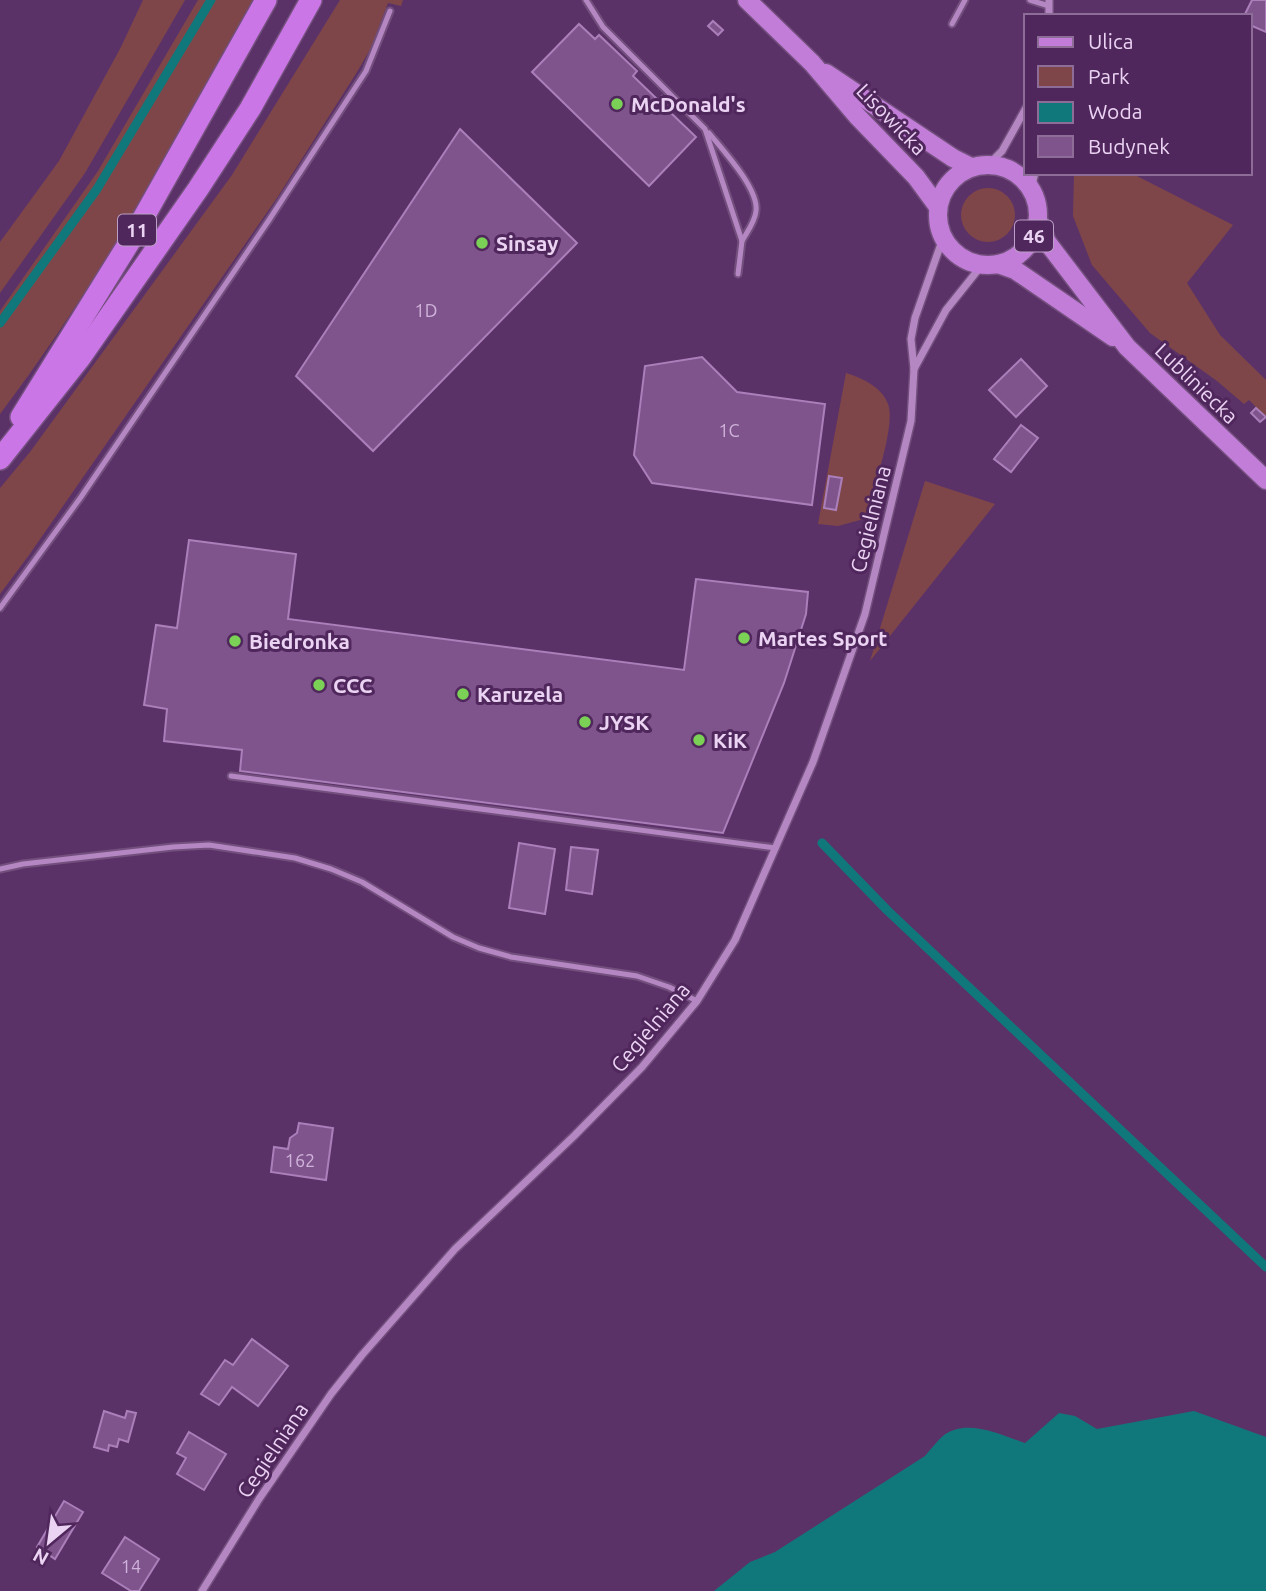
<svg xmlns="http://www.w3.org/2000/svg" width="1266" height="1591" font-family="Ubuntu,sans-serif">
<rect width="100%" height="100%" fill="#5b3268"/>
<g fill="#7f4649">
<polygon points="143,0 185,0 85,173 0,293 0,242 59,161 121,47"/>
<path d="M198,0H255C177,142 98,284 0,414V311L98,171Z"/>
<polygon points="340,0 403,0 401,6 388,3 371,48 357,72 277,198 29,555 0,594 0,488 30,452 232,175"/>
<polygon points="1074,173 1131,173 1233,225 1187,283 1220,335 1266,380 1266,417 1249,400 1244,404 1217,381 1150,333 1092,265 1073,216"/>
<circle cx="988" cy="215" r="27"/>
<path d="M846,373C862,378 882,387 888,404C896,425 874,486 868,510L864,519L838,526L818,524Z"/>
<polygon points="925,481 995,504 870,661"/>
</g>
<path fill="#10787a" d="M1194,1411L1266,1437V1591H714L750,1562L775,1552L925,1456C931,1449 937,1441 944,1435C967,1418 1001,1435 1025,1443L1059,1413L1075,1416L1097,1429Z"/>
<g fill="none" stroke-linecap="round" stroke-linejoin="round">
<g stroke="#10787a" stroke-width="9">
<polyline points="0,323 97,189 211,0"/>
<polyline points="822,843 888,911 1266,1267"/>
</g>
</g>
<g fill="#7f548d" stroke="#ab7fba" stroke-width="2">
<polygon points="1252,0 1266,0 1266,32 1250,25 1250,16 1244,16"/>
<polygon points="713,21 723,30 718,35 708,26"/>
<polygon points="579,24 595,39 599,35 637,71 633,76 658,100 662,96 675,108 670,112 696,137 649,186 532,72"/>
<polygon points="460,129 577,243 373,451 296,376"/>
<polygon points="702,357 737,392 825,404 812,505 652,483 634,455 645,366"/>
<polygon points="1021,359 1047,386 1016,417 989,390"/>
<polygon points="1256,408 1266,417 1260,422 1251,413"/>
<polygon points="1021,425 1038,438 1011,472 994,459"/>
<polygon points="829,476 842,478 836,510 824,508"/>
<polygon points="189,540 296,554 288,619 684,670 696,579 808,592 806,614 784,683 723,833 240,771 242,750 164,741 167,709 144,705 156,625 177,628"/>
<polygon points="519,843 555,849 545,914 509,908"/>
<polygon points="571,847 598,850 592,894 566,890"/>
<polygon points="299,1123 333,1128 326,1180 271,1172 274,1147 288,1149 290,1138 297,1133"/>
<polygon points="252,1339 288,1366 258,1406 232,1387 219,1405 201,1394 225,1360 233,1365"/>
<polygon points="104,1411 125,1418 127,1411 136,1413 128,1442 119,1439 117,1447 109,1445 108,1451 94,1447"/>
<polygon points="189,1432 226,1454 204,1490 177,1474 186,1458 177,1453"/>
<polygon points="64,1501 83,1512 55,1559 37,1547"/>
<polygon points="125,1537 159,1559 139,1591 131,1591 102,1573"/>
</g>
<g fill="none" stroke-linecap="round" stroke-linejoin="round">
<defs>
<g id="lane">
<polyline points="586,0 603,27 705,129 742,241 738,274"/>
<polyline points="1030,0 1049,6"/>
<polyline points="952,24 965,0"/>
<path d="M709,133C723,150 759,189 756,211C755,222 747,232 742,241"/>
<polyline points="0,608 81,497 269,220 366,71 390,11"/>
<polyline points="231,776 776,848"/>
<polyline points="0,869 23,864 173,847 209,845 295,858 331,869 362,882 453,937 479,948 511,957 637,976 669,987 697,1001"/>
</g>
<g id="street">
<polyline points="1049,0 1049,16"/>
<polyline points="989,164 1002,151 1026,108"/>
<polyline points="1031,189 1035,173"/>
<polyline points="914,369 946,310 982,265"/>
<polyline points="202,1591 259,1499 331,1394 362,1355 455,1249 574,1136 642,1067 697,1001 735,940 813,762 865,614 911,421 914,369 911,339 915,318 943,238"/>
</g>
<g id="primary">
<polyline points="747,0 812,63 857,116 916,177 938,207"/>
<polyline points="826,73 953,158 971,167"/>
<circle cx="988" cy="215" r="50"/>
<polyline points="1038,220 1047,242 1127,347 1266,480"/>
<polyline points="998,264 1015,270 1113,337"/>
</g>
<g id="highway">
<polyline points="21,417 132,238 266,0"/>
<polyline points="0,459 80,358 198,189 250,109 311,0"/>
</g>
</defs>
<use href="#lane" stroke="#734f7d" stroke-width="9"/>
<use href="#street" stroke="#734f7d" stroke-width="10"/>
<use href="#primary" stroke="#734f7d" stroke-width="21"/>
<use href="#highway" stroke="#734f7d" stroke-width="24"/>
<use href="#lane" stroke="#b487c3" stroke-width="5"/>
<use href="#street" stroke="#b487c3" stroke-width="7"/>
<use href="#primary" stroke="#c27dd8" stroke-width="18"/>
<use href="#highway" stroke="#cb76e6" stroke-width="21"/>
</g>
<g fill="#7ad156" stroke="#50275c" stroke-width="2.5">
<circle cx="617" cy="104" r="7"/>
<circle cx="482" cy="243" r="7"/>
<circle cx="744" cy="638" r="7"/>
<circle cx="235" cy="641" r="7"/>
<circle cx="319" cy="685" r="7"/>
<circle cx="463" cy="694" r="7"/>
<circle cx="585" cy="722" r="7"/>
<circle cx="699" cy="740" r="7"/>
</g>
<g text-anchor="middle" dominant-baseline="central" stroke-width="6" stroke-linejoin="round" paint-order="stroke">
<g font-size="18" fill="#d0b3da">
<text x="426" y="310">1D</text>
<text x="729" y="430">1C</text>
<text x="300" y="1160">162</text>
<text x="131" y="1566">14</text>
</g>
<g fill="#50275c" stroke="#bc9fc6" stroke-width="2">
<rect x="118" y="214.5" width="38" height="31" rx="5"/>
<rect x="1015" y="220.5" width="38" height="31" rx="5"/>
</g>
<g font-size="19" font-weight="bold" fill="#ebd3f3">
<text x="137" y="230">11</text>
<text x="1034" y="236">46</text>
</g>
<g font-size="21" font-weight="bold" fill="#ebd3f3" stroke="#50275c" text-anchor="start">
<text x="631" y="104">McDonald's</text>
<text x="496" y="243">Sinsay</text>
<text x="758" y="638">Martes Sport</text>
<text x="249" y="641">Biedronka</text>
<text x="333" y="685">CCC</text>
<text x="477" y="694">Karuzela</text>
<text x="599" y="722">JYSK</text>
<text x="713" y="740">KiK</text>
</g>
<g font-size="21" fill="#ebd3f3" stroke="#50275c">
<text transform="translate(892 119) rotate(46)">Lisowicka</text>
<text transform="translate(1197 383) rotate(44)">Lubliniecka</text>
<text transform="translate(870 519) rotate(-76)">Cegielniana</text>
<text transform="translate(650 1027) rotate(-50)">Cegielniana</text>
<text transform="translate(272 1450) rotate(-56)">Cegielniana</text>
</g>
</g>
<rect x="1024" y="14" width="228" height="161" fill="#50275c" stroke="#8e6c98" stroke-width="2"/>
<rect x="1038" y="37" width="35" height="10" fill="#c27dd8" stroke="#8e6c98" stroke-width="2"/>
<text x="1088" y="49" font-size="21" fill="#ebd3f3">Ulica</text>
<rect x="1038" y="66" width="35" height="21" fill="#7f4649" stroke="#8e6c98" stroke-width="2"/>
<text x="1088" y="84" font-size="21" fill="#ebd3f3">Park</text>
<rect x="1038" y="102" width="35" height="21" fill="#10787a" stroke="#8e6c98" stroke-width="2"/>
<text x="1088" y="119" font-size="21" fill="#ebd3f3">Woda</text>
<rect x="1038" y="136" width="35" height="21" fill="#7f548d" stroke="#8e6c98" stroke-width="2"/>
<text x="1088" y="154" font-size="21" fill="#ebd3f3">Budynek</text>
<g transform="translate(49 1542) rotate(209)" stroke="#50275c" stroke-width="5" paint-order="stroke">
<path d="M0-5L12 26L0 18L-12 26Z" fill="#ebd3f3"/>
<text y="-10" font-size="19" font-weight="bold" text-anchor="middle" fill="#ebd3f3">N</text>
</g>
</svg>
